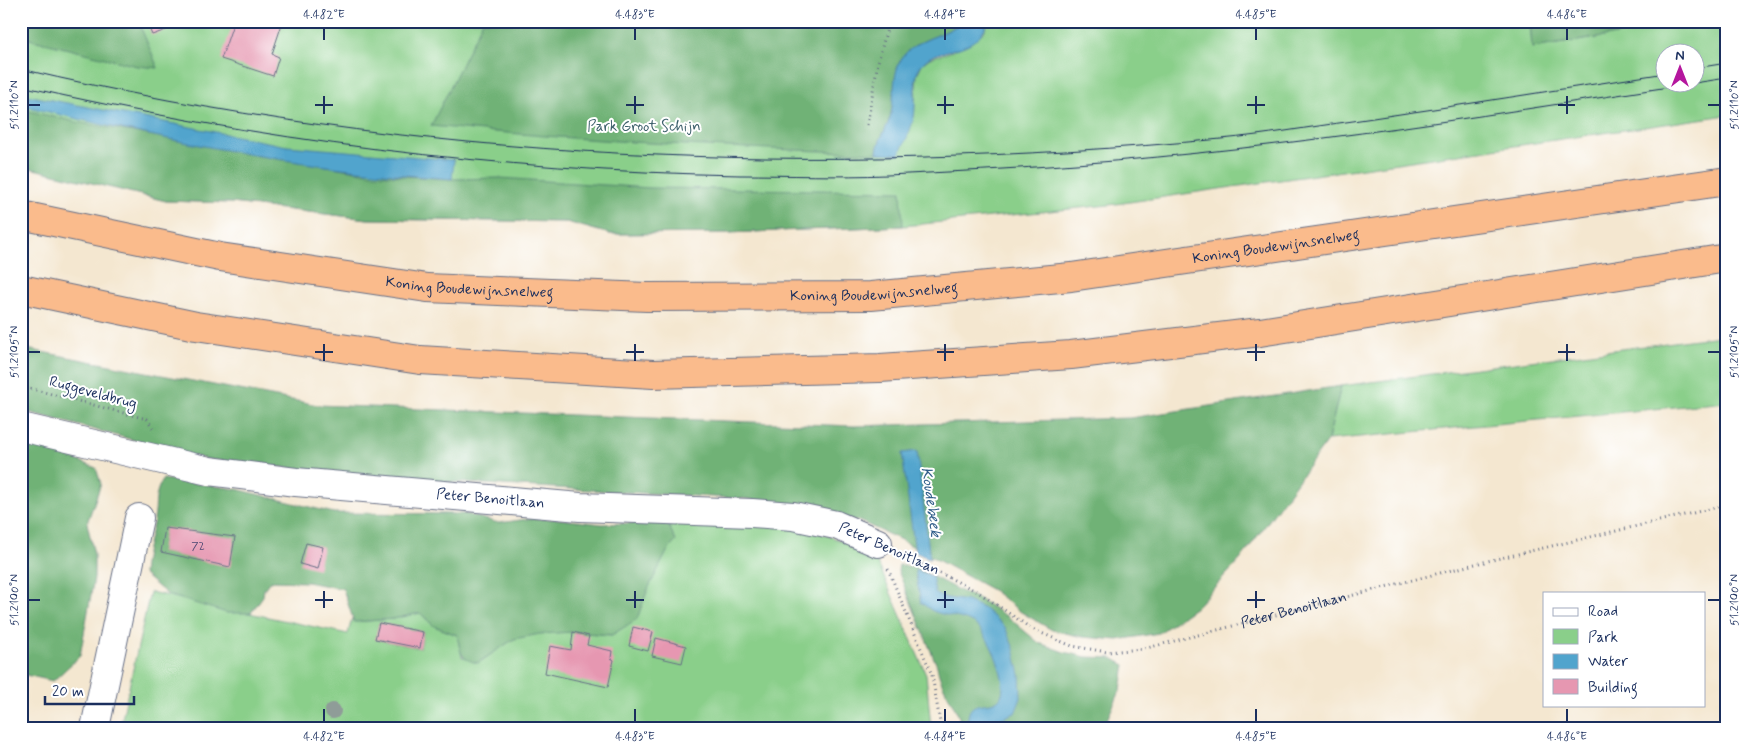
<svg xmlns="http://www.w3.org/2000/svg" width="1748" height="749" font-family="Mynerve,sans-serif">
<rect width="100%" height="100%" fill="#fff"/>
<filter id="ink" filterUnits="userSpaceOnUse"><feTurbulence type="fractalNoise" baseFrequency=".02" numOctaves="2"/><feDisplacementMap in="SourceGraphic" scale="10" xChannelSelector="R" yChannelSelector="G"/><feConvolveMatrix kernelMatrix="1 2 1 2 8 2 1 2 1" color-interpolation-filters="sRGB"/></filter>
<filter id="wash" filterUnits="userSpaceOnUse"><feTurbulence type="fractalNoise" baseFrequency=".0096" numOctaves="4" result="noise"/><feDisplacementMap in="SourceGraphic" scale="20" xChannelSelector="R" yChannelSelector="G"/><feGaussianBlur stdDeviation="1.12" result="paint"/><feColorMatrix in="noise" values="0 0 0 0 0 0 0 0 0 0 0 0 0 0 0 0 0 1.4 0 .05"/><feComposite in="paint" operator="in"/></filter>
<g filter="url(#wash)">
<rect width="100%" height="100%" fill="#f4e7d0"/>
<g fill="#8acf8a" stroke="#527f74" fill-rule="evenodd">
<path d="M21,21H963L924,40L892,108L878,153H887L914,117L917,75L922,64L930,58L953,51L984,32L988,21H1530L1532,48L1622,34L1636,21H1727V115L1109,205L903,226L727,233L610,234L567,222L368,219L232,203L166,201L21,165ZM1666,52H1696V82H1666Z"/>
<polygon points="1727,335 1727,402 1328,440 1341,386"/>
<path d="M649,517L798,525L873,552L926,674L931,728H120L150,592L348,634L352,618L354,622L393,619L420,613L434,626L457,635L462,657L481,661C492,654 503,644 514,639C543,627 581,633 611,635ZM379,623L423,632L420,648L376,639Z"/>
</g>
<g fill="#6fb276" stroke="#45706a">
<polygon points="21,21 138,21 158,68 137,66 21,37"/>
<path d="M483,21H963C951,31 940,34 926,40C889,55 897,83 891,114C888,128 878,139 877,153C728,148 580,141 431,126Z"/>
<polygon points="1530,21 1636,21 1622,34 1532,48"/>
<polygon points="21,109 76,122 373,174 452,179 500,178 650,188 901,191 903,226 727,233 610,234 567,222 368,219 232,203 166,201 21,166"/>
<polygon points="21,348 318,405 854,426 1130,418 1341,386 1328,440 1240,560 1196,607 1159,633 1118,640 1083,637 1052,630 1021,612 994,591 899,539 859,521 748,499 380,478 205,459 21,410"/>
<polygon points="40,445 96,468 101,484 87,523 94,554 94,578 80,656 53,681 21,674 21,583 26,578 21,562 23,523 21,447"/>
<path d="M163,479L236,489L334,513L466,514L499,523L527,519H560L602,524L667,522L676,541L668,550L648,589L637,619L612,635L573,632L540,634L514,639L478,663C459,659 461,652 457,635L434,626L420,613L393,619L354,622L343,589L307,582L270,581L264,589L263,596L251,613H227L168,595L143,574C145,552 149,541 154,520C157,503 153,495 163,479Z"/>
<path d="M899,565L915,567L960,591L979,599L1008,617L1039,643L1064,652L1086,657L1112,658L1125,665L1121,689L1103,728H962C958,706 940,689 937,666L898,571Z"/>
</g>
<g fill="#51a4cd" stroke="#366a96">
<path d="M963,21H988C975,58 938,44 922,64C911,77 917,101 914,117C911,130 905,142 899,154L877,153C878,139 888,128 891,114C897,82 888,55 926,40C939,34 951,31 963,21Z"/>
<path d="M21,94L287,146L454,160L452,179C306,169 163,141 21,105Z"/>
<polygon points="917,451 930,559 915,552 902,453"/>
<path d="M915,570L932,576L935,593L941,597L967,601L985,609L1005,627L1014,649L1020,675L1021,698L1015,713L992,722L990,728H968C965,694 987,710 999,699C1012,687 989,635 977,626C964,616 947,617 933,611C929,609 925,605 921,603Z"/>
</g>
<g id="blocks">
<g fill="#e697b1">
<polygon points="146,21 176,21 177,26 152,35"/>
<polygon points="234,21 283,21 272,54 279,57 273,76 221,59"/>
<polygon points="165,528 235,537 230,567 161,552"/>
<polygon points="306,543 323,547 318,569 300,564"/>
<polygon points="379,623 423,632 420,648 375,639"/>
<polygon points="633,627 653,632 648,651 629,646"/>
<polygon points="573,632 589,636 587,645 612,651 611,658 614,660 608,687 545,673 550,646 571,650"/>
<polygon points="656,638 686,646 682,663 652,656"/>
</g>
</g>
</g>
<g filter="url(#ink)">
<use href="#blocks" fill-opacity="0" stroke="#676f86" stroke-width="1"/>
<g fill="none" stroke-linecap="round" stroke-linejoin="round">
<defs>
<g id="street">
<path id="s2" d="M21,427L209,471L296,482L580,507L752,513L793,516L836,525L878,543"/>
<polyline points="95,728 139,518"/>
</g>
<g id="highway">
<path id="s3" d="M21,215L220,257L427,288L647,297L871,296L1071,277L1727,181"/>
<polyline points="21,289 196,326 420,360 653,374 880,368 1071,355 1260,332 1727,258"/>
</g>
</defs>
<use href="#street" stroke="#676f86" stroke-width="30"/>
<use href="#highway" stroke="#676f86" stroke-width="30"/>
<g stroke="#676f86" stroke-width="3" stroke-dasharray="1 4" stroke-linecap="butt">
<polyline points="867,125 878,62 889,21"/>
<polyline points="21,386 139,417 147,419 153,428"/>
<path id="s1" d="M904,555L978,592L1032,629L1072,646L1107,652L1143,649L1475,564L1727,505"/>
<polyline points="888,569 932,675 941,728"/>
</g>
<use href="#street" stroke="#fff" stroke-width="28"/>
<use href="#highway" stroke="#fabb8c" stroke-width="28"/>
<g stroke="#1b2f5e" stroke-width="1">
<polyline points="1696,68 1727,63"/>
<path d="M21,69C415,162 820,177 1221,139C1265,135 1309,127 1353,121C1457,106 1561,89 1666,73"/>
<path d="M21,86C257,140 498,171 740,175C789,175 838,177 887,175C950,172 1013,169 1076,164C1294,148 1511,111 1727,78"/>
</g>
</g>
<circle fill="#8f9c98" cx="333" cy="711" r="8"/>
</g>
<path fill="none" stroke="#1b2f5e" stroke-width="2" d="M324,28V40M635,28V40M945,28V40M1256,28V40M1567,28V40M324,96V114M635,96V114M945,96V114M1256,96V114M1567,96V114M28,105H40M315,105H333M626,105H644M937,105H954M1247,105H1265M1558,105H1575M1708,105H1720M324,344V361M635,344V361M945,344V361M1256,344V361M1567,344V361M28,352H40M315,352H333M626,352H644M937,352H954M1247,352H1265M1558,352H1575M1708,352H1720M324,591V608M635,591V608M945,591V608M1256,591V608M28,600H40M315,600H333M626,600H644M937,600H954M1247,600H1265M1708,600H1720M324,709V722M635,709V722M945,709V722M1256,709V722M1567,709V722"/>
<g text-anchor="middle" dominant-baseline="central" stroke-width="4" stroke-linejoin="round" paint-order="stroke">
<g font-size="12" fill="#4e4973">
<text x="198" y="547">72</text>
</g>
<g font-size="15" fill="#3c5f6b" stroke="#fff">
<text x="644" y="127">Park Groot Schijn</text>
</g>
<g font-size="15" fill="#1b2f5e" stroke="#fff">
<text stroke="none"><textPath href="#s3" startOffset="1265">Koning Boudewijnsnelweg</textPath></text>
<text stroke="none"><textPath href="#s3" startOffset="455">Koning Boudewijnsnelweg</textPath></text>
<text stroke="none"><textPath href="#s3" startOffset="860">Koning Boudewijnsnelweg</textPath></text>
<text transform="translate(93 393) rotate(15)">Ruggeveldbrug</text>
<text stroke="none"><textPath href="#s2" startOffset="476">Peter Benoitlaan</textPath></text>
<text transform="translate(889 549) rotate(24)">Peter Benoitlaan</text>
<text stroke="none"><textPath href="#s1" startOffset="419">Peter Benoitlaan</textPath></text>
</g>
<g font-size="16" font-style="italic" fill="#315e8a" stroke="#fff">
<text transform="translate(931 502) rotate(82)">Koudebeek</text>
</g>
</g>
<rect width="1748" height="749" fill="none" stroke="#fff" stroke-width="55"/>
<rect x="1543" y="592" width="162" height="115" fill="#ffffff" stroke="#a4acbf"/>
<rect x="1553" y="608" width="25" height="8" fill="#ffffff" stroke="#a4acbf"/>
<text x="1588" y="616" font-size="15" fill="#1b2f5e">Road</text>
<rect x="1553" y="629" width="25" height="15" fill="#8acf8a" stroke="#a4acbf"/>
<text x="1588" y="642" font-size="15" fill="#1b2f5e">Park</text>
<rect x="1553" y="654" width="25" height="15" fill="#51a4cd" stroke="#a4acbf"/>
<text x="1588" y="666" font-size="15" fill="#1b2f5e">Water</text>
<rect x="1553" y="679" width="25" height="15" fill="#e697b1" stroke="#a4acbf"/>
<text x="1588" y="692" font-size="15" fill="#1b2f5e">Building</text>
<g transform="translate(1680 68)"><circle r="24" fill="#ffffff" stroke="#a4acbf"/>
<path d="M0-4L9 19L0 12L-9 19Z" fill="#b5179e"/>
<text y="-8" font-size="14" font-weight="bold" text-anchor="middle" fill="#1b2f5e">N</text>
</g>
<path d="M45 696v8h89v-8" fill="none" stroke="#1b2f5e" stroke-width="2.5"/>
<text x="52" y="696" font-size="15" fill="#1b2f5e" stroke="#ffffff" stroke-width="4" paint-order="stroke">20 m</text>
<rect x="28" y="28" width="1692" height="694" fill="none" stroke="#1b2f5e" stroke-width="2"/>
<g font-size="12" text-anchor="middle" fill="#1b2f5e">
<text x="324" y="18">4.482°E</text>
<text x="635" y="18">4.483°E</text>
<text x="945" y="18">4.484°E</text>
<text x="1256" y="18">4.485°E</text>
<text x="1567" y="18">4.486°E</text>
<text transform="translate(14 105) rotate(-90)" y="4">51.2110°N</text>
<text transform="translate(1734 105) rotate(-90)" y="4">51.2110°N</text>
<text transform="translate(14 352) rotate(-90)" y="4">51.2105°N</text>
<text transform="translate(1734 352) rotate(-90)" y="4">51.2105°N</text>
<text transform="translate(14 600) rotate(-90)" y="4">51.2100°N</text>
<text transform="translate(1734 600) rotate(-90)" y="4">51.2100°N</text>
<text x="324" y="740">4.482°E</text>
<text x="635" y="740">4.483°E</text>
<text x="945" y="740">4.484°E</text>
<text x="1256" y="740">4.485°E</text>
<text x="1567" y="740">4.486°E</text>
</g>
</svg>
